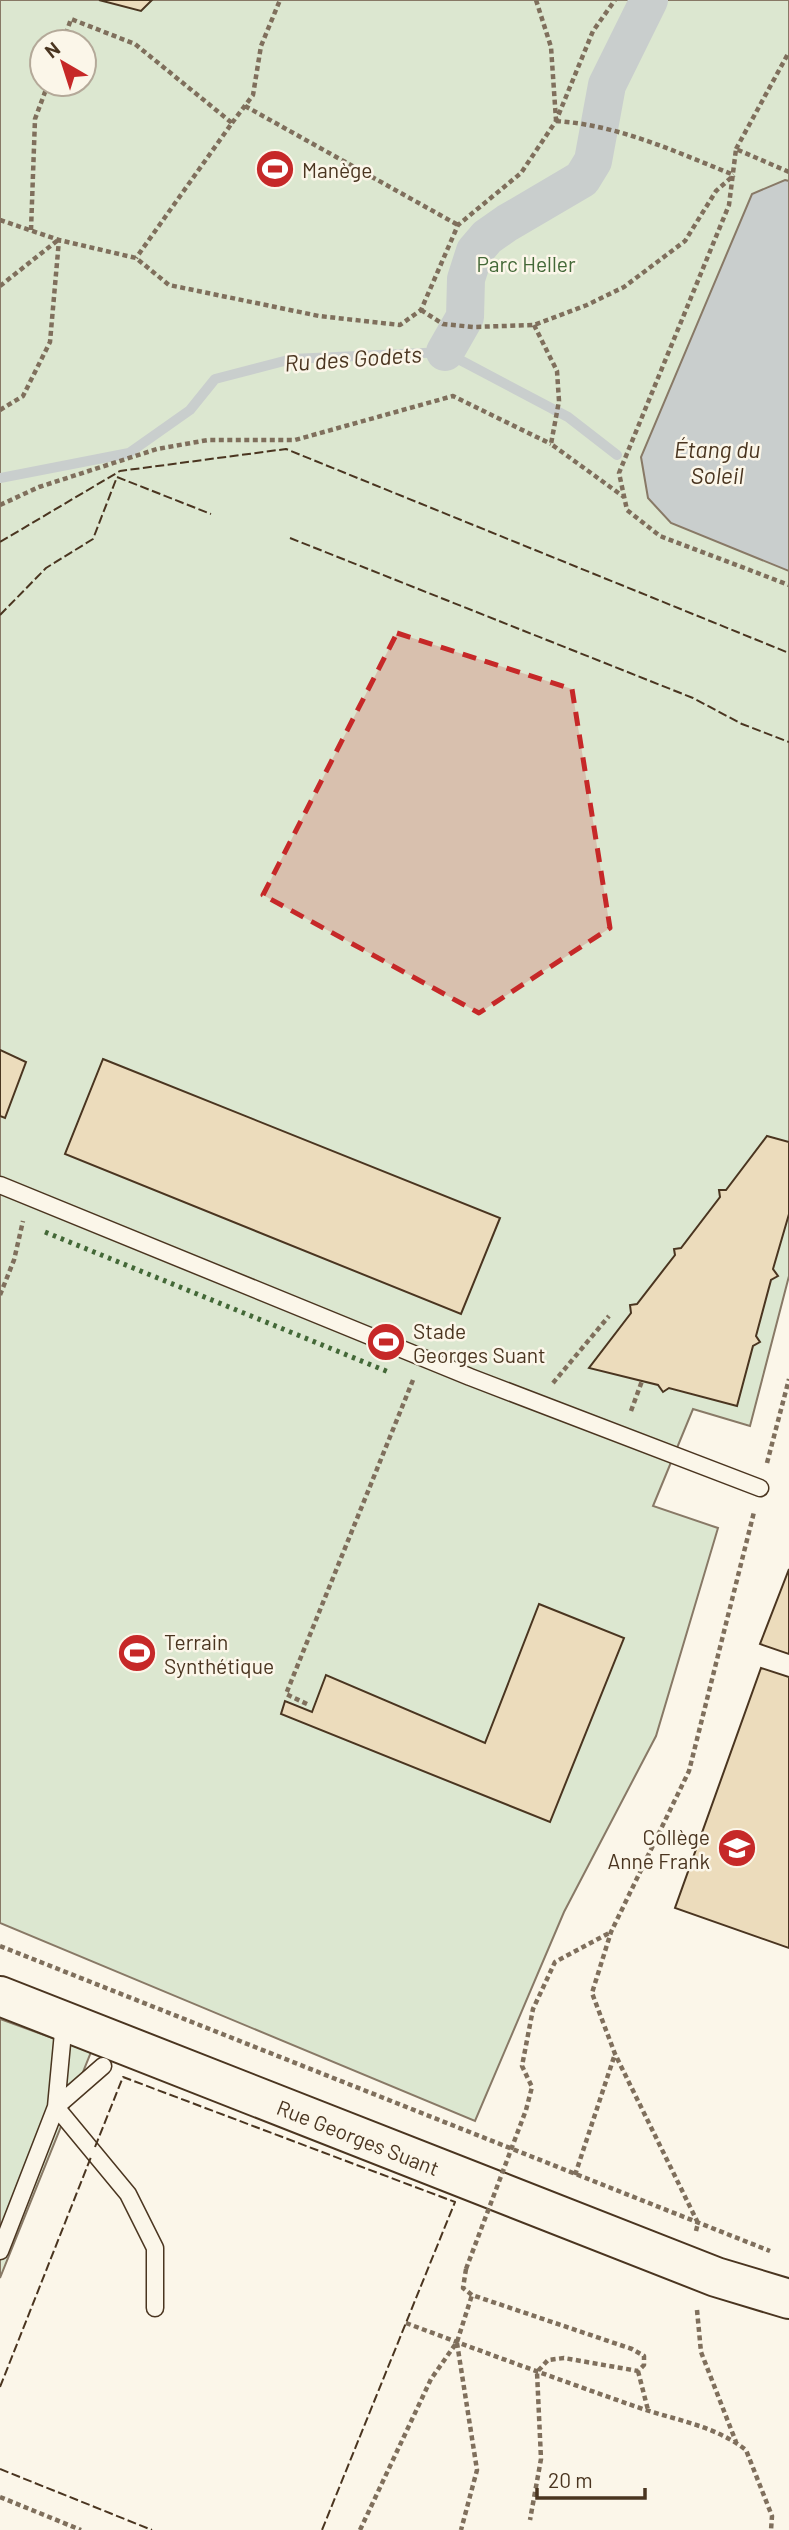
<svg xmlns="http://www.w3.org/2000/svg" width="789" height="2530" font-family="Barlow,sans-serif">
  <style>
    .green { fill: #dce7d0; stroke: #887966; stroke-width: 2; fill-rule: evenodd }
    .water { fill: #c9cecd; stroke: #887966; stroke-width: 2 }
    .lines { fill: none; stroke-linecap: round; stroke-linejoin: round }
    .stream { stroke: #c9cecd; stroke-width: 10 }
    .canal { stroke: #c9cecd; stroke-width: 38 }
    .building { fill: #ecdcbc; stroke: #4a3520; stroke-width: 2 }
    .service-casing { stroke: #4a3520; stroke-width: 19 }
    .secondary-casing { stroke: #4a3520; stroke-width: 42 }
    .path { stroke: #7f6f5c; stroke-width: 4.5; stroke-dasharray: 5 3.5; stroke-linecap: butt }
    .service { stroke: #fbf6e9; stroke-width: 16 }
    .secondary { stroke: #fbf6e9; stroke-width: 38 }
    .path-bridge { stroke: #7f6f5c; stroke-width: 4.5; stroke-dasharray: 5 3.5; stroke-linecap: butt }
    .hedge { stroke: #436837; stroke-width: 5; stroke-dasharray: 3.5 5; stroke-linecap: butt }
    .fence { stroke: #4a3520; stroke-width: 2; stroke-dasharray: 9 3.5; stroke-linecap: butt }
    .marked { fill: #c62828; fill-opacity: 0.2; stroke: #c62828; stroke-width: 5; stroke-dasharray: 14 9; stroke-linejoin: round }
    .labels { text-anchor: middle; dominant-baseline: central; stroke-width: 5; stroke-linejoin: round; paint-order: stroke }
    .poi-label { font-size: 21px; fill: #4a3520; stroke: #fbf6e9; text-anchor: start }
    .park-label { font-size: 21px; fill: #436837; stroke: #fbf6e9 }
    .street-label { font-size: 21px; fill: #4a3520; stroke: #fbf6e9 }
    .water-label { font-size: 23px; font-style: italic; fill: #4a3520; stroke: #fbf6e9 }
  </style>
  <rect width="100%" height="100%" fill="#fbf6e9"/>
  <path class="green" d="M0 0H789V1276L750 1426 693 1409 653 1506 718 1528 656 1736 564 1912 475 2121 0 1923ZM42 42H84V84H42Z
    M0 2019 91 2052 0 2278Z"/>
  <path class="water" d="M785 180 789 181V571L671 523 648 498 641 457 752 194Z"/>
  <g class="lines">
    <path class="stream" d="M0 478 129 453 190 410 215 379 292 359 445 352 568 417 617 455"/>
    <path class="canal" d="M445 352 465 317 466 279 475 251 487 237 507 223 582 179 593 161 607 85 649 0"/>
  </g>
  <path class="building" d="M99 0H152L141 11Z
    M0 1050 26 1062 5 1118 0 1116Z
    M103 1059 500 1218 461 1314 65 1154Z
    M767 1136 789 1142V1214L773 1269 778 1276 771 1280 756 1336 760 1342 753 1346 737 1406 669 1388 663 1392 658 1385 589 1368 631 1313 630 1305 637 1304 675 1255 674 1249 681 1248 720 1197 719 1190H726Z
    M789 1569V1654L760 1644Z
    M539 1604 624 1638 550 1822 281 1714 285 1701 312 1712 326 1675 485 1743Z
    M761 1668 789 1677V1948L675 1908Z"/>
  <g class="lines">
    <g class="service-casing">
      <path id="service" d="M0 1185 470 1377 760 1488
        M64 2022 56 2107 128 2194 155 2248V2308
        M0 2251 56 2107 103 2066"/>
    </g>
    <g class="secondary-casing">
      <g id="secondary">
        <path id="s1" d="M0 1996 716 2277 789 2299"/>
      </g>
    </g>
    <path class="path" d="M536 0 551 47 556 120
      M63 42 71 19 135 44 232 123 136 258
      M245 106 458 225
      M556 121C619 125 676 152 734 175
      M232 123 253 95 261 46 280 0
      M736 149 789 52
      M789 172 736 149 729 205 619 473 627 510 660 536 789 585
      M0 220 59 240 136 258 169 285 319 316 400 325 421 310 458 225 521 173 556 121 593 31 615 0
      M31 230 35 119 48 84
      M0 286 58 240
      M421 310 443 324 473 327 534 325 587 305 624 287 685 241 716 191 734 175
      M534 325 557 371 559 401 551 444 624 497
      M0 410 23 396 50 342 59 240
      M0 505 39 487 157 449 208 440H295L453 396 551 444
      M0 1295 14 1260 23 1221
      M553 1383 609 1316
      M631 1411 642 1381
      M767 1463 789 1379
      M307 1704 286 1694 413 1380
      M0 1946 770 2251
      M526 2110 532 2087 522 2066 533 2009 555 1962 611 1932
      M575 2175 615 2054
      M696 2231 698 2223 615 2054 592 1993 611 1932 689 1771 754 1512
      M466 2269 463 2288 472 2295 632 2349 644 2356V2365L638 2371 564 2358 548 2360 537 2372 541 2459 530 2520
      M697 2310 701 2352 736 2442
      M406 2323C483 2352 560 2380 637 2407 674 2420 714 2425 746 2450L772 2516 771 2530
      M457 2343 477 2470 461 2530
      M638 2371 648 2410
      M0 2497 81 2530
      M360 2530 431 2379 457 2342 472 2295"/>
    <use href="#service" class="service"/>
    <use href="#secondary" class="secondary"/>
    <path class="path-bridge" d="M466 2269 526 2110"/>
    <path class="hedge" d="M45 1232 391 1373"/>
    <path class="fence" d="M290 538 693 698 742 724 789 742
      M0 542 120 471 286 449 789 653
      M0 615 46 568 93 539 117 477 211 514
      M95 2147 123 2077 455 2202 322 2530
      M0 2387 91 2157
      M0 2469 152 2530"/>
  </g>
  <path class="marked" d="M397 633 572 689 610 928 479 1013 263 895Z"/>
  <defs>
    <g id="stadium-disc" transform="scale(2.0125)"><circle r="9.5" fill="#c62828" stroke="#fbf6e9"/><path d="M0-5a6.5 5 0 1 0 0 10a6.5 5 0 1 0 0-10ZM-3.5-1.8h7v3.6h-7Z" fill="#fff"/></g>
    <g id="school-disc" transform="scale(2.0125)"><circle r="9.5" fill="#c62828" stroke="#fbf6e9"/><path d="M0-5L7-2L0 1L-7-2ZM-4 1L0 2.5L4 1V4Q0 6-4 4Z" fill="#fff"/></g>
  </defs>
  <g fill-rule="evenodd">
    <use href="#stadium-disc" x="275" y="169"/>
    <use href="#stadium-disc" x="386" y="1342"/>
    <use href="#stadium-disc" x="137" y="1653"/>
    <use href="#school-disc" x="737" y="1848"/>
  </g>
  <g class="labels">
    <g class="poi-label">
      <text x="302" y="169">Manège</text>
      <text x="413" y="1330">Stade<tspan x="413" dy="24">Georges Suant</tspan></text>
      <text x="164" y="1641">Terrain<tspan x="164" dy="24">Synthétique</tspan></text>
      <text x="710" y="1836" text-anchor="end">Collège<tspan x="710" dy="24">Anne Frank</tspan></text>
    </g>
    <g class="park-label">
      <text x="526" y="263">Parc Heller</text>
    </g>
    <g class="street-label">
      <text stroke="none"><textPath href="#s1" startOffset="385">Rue Georges Suant</textPath></text>
    </g>
    <g class="water-label">
      <text transform="translate(353 358) rotate(-4)">Ru des Godets</text>
      <text x="717" y="449">Étang du<tspan x="717" dy="26">Soleil</tspan></text>
    </g>
  </g>
  <g transform="translate(63 63) rotate(321)"><circle r="33" fill="#fbf6e9" stroke="#b4a999" stroke-width="2"/>
  <path d="M0-5L12 26L0 18L-12 26Z" fill="#c62828"/>
  <text y="-10" font-size="19" font-weight="bold" text-anchor="middle" fill="#4a3520">N</text>
  </g>
  <path d="M537 2488v10h108v-10" fill="none" stroke="#4a3520" stroke-width="3.5"/>
  <text x="548" y="2488" font-size="21" fill="#4a3520" stroke="#fbf6e9" stroke-width="5" paint-order="stroke">20 m</text>
</svg>
